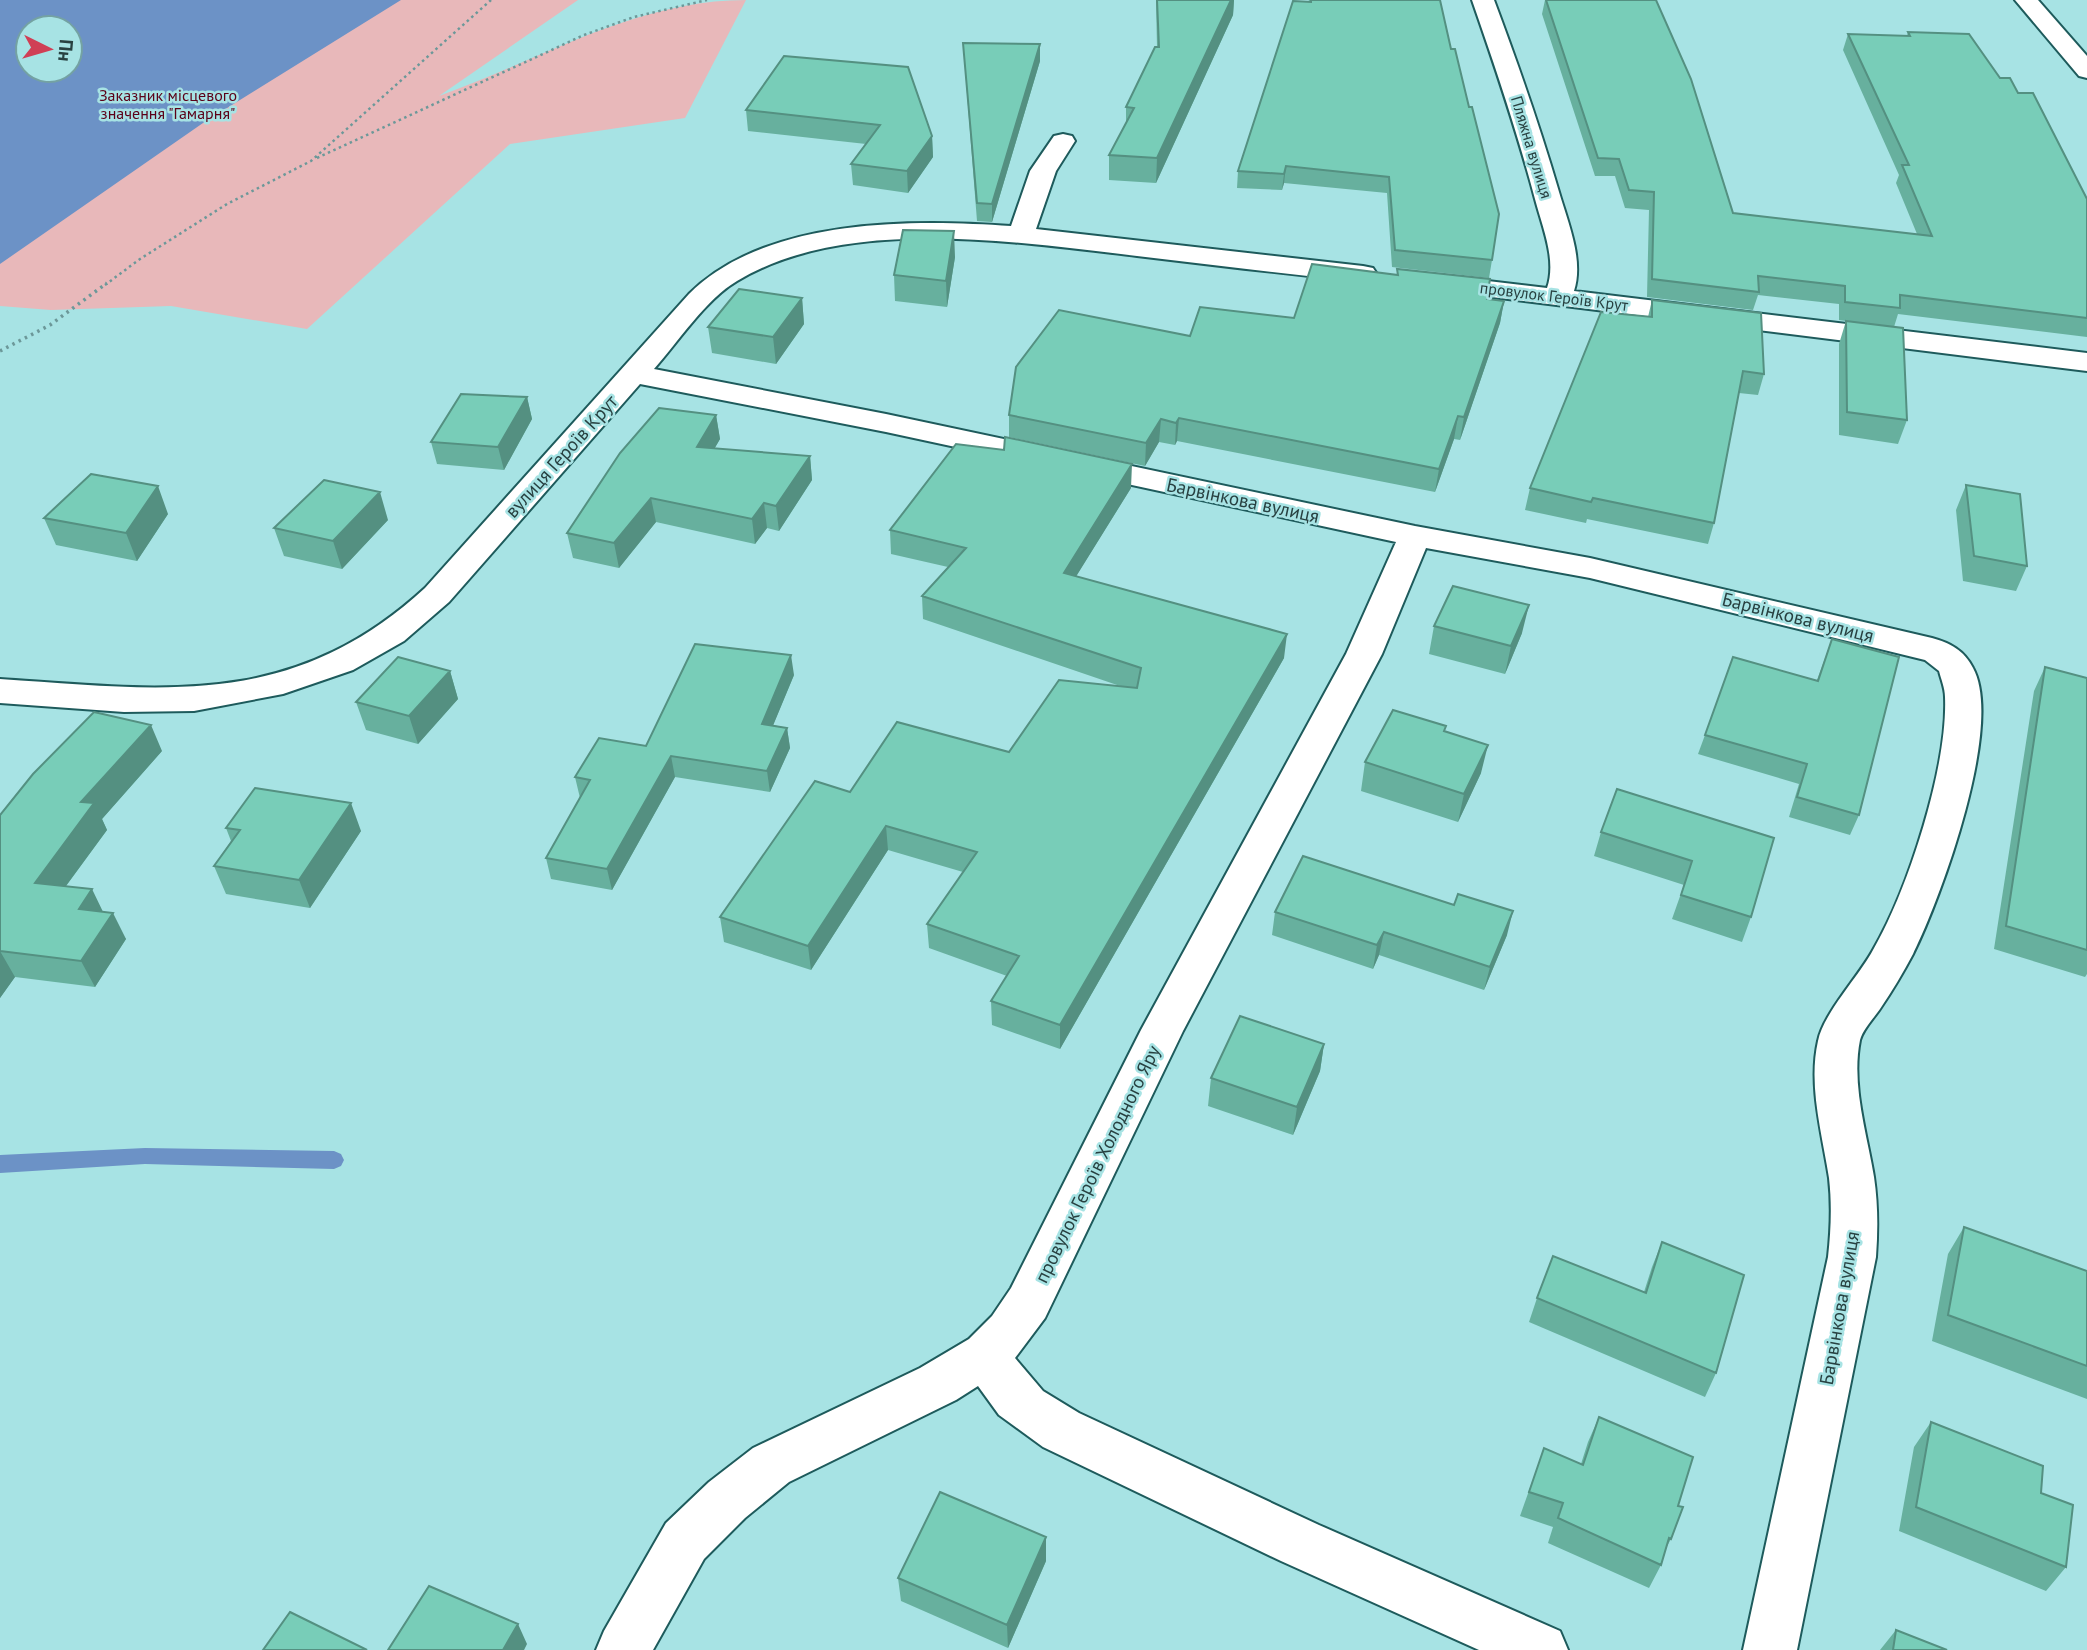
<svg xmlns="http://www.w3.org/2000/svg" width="2087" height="1650" font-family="'PT Sans',sans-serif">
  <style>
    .green { fill: #e8b8ba; fill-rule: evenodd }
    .water { fill: #6c92c6; fill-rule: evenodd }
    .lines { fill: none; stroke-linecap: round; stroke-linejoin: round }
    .stream { fill: #6c92c6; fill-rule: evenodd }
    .minor-casing { stroke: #1e5b5c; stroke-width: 4 }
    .path-far1 { stroke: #6c9899; stroke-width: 2.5; stroke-dasharray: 2.5 3.5; stroke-linecap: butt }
    .path { stroke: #6c9899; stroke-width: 3.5; stroke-dasharray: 2.5 4.5; stroke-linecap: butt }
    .minor { fill: #fff; fill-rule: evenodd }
    .wall { fill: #67b09e }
    .shaded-wall { fill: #549081 }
    .building { fill: #78cdb8; stroke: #549081; stroke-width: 2 }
    .labels { text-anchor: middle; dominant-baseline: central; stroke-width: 5; stroke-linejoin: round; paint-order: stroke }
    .far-park-label { font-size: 16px; fill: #5b0118; stroke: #a7e3e4 }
    .far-street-label { font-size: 16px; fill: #284141; stroke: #a7e3e4 }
    .street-label { font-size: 19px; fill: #284141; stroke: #a7e3e4 }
  </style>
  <rect width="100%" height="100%" fill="#a7e3e4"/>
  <path class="green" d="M0 0H578L439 96C540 60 636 0 746 0L685 118 510 144 307 329 171 306 51 310 0 306ZM28 28H70V70H28Z"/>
  <path class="water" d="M0 0H401L203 123 0 264ZM28 28H70V70H28Z"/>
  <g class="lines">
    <path class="stream" d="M145 1148 334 1151 341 1154 344 1160 341 1166 334 1169 145 1164 0 1173V1155Z"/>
    <g class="minor-casing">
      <path id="minor" d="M1472 0H1494C1518 64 1540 127 1559 192 1568 223 1584 260 1574 291L2087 353V371L1427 289 1423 283 1427 277 1437 275 1547 288C1557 260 1542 226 1535 199 1517 131 1495 66 1472 0Z
        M2015 0H2038L2087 56V78L2079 76Z
        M1063 134 1072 136 1075 141 1056 171 1036 229 1363 266 1373 268 1377 274 1373 280 1363 282C1288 274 1212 265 1137 256 1016 242 846 215 737 281 706 299 678 342 654 369L886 414 1415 526 1590 558 1932 638C1950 643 1964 650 1973 668 2004 725 1941 898 1913 954 1903 973 1892 991 1880 1009 1874 1018 1863 1029 1860 1040 1851 1085 1867 1134 1874 1177 1878 1204 1878 1230 1876 1257L1797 1650H1743L1828 1257C1831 1230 1832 1204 1829 1178 1822 1133 1808 1085 1818 1041 1823 1014 1859 976 1873 950 1908 890 1948 766 1945 697 1945 688 1941 679 1939 671L1925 660 1590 578 1426 548 1382 654 1183 1031 1045 1318 1015 1358 1043 1391 1079 1413 1319 1525 1560 1631 1568 1650H1479L1281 1561 1043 1447 999 1415 978 1386 956 1400 789 1482 745 1518 704 1559 653 1650H596L604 1631 666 1523 709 1482 753 1448 920 1368 969 1339 992 1316 1011 1288 1141 1030 1346 654 1396 542 886 432 640 384 449 602 404 641 353 670 283 694 194 711 124 712 0 703V679C165 690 292 710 425 588L689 294C765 218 910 219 1011 226L1030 171 1054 136Z"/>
    </g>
    <path class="path-far1" d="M317 158 584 35 634 17 707 0
      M105 285 140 259 227 204 311 161 491 0"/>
    <path class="path" d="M0 351 50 325 107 283"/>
    <use href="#minor" class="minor"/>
  </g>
  <path class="wall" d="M1156 0H1234L1233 15 1156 183 1109 180V155L1126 124V107L1157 47Z
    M1309 0H1440L1492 260 1489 278 1392 267 1387 193 1284 183 1282 190 1237 188 1238 171Z
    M1545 0H1656L1733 213 1917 234 1896 183 1899 175 1843 50 1848 34 1907 36 1908 32 2000 78 2018 93 2087 199V337L1898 314 1894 327 1907 420 1898 444 1839 435V344L1846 321 1839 320V304L1758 295 1753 310 1647 297 1649 210 1625 208 1615 176H1595L1542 14Z
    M963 43 1040 61 992 222 977 221Z
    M908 67 932 136 933 157 908 193 853 185 851 164 866 144 748 131 746 110Z
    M955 257 947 307 895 301 894 275Z
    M1397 269 1487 299 1504 301 1500 323 1460 440 1454 439 1435 492 1177 441 1175 445 1159 442 1145 466 1009 437V415L1190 336 1294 318 1397 275Z
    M802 298 804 324 776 364 712 353 708 327Z
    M1652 300 1764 374 1758 395 1739 393 1714 523 1708 544 1587 519 1586 523 1525 510 1530 488 1648 317Z
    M527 397 532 419 504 470 437 464 431 442Z
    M716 415 720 439 714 449 810 456 812 480 779 531 767 528 755 544 656 522 619 568 573 558 567 533Z
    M1966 485 2027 566 2016 591 1963 581 1956 510Z
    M1131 488 1076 576 1284 658 1060 1049 992 1025 991 1001 1007 976 929 948 927 924 963 872 888 850 811 970 724 942 720 917 850 792 1009 752 1123 687 923 619 922 596 948 567 891 554 890 530Z
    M168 514 137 561 56 545 44 518Z
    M388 520 342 569 284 556 274 528Z
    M1434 626 1522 633 1505 674 1429 654Z
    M1832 639 1859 815 1850 835 1789 817 1799 784 1698 754 1705 735 1817 680Z
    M2045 667 2087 678V974L2085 977 1994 949 2034 691Z
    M450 671 458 699 418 744 366 730 356 702Z
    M794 675 773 725 787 728 790 748 770 792 675 777 612 890 551 879 546 858 580 798 575 777 646 746Z
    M162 751 102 819 107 830 66 886 103 912 126 939 95 987 15 977 0 998V815Z
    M1365 762 1481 773 1458 822 1361 791Z
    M1617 789 1751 917 1742 942 1672 919 1684 885 1594 856 1601 832Z
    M226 828 361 831 310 908 226 894 214 866 231 841Z
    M1275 912 1507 935 1484 990 1379 955 1373 969 1272 935Z
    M1324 1044 1320 1071 1293 1135 1208 1106 1211 1078Z
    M1964 1227 2087 1271V1399L1932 1341 1948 1254Z
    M1662 1242 1716 1373 1705 1397 1529 1322 1537 1298 1644 1292 1652 1267Z
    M1599 1417 1678 1506 1671 1539 1665 1550 1661 1565 1649 1588 1548 1543 1553 1527 1520 1516 1544 1448 1581 1464 1588 1442Z
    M1931 1422 2041 1493 2066 1567 2046 1591 1899 1531 1914 1447Z
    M1046 1561 1008 1648 901 1601 898 1578Z
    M1896 1630 1947 1650H1880Z"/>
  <path class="shaded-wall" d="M1231 0H1234L1233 15 1156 183 1157 158Z
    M1040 44V61L992 222V204Z
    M932 136 933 157 908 193 907 171Z
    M1286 166 1284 183 1282 190 1284 174Z
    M954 231 955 257 947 307 946 281Z
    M802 298 804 324 776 364 773 337Z
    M1504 301 1500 323 1460 440 1464 417Z
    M527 397 532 419 504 470 498 447Z
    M716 415 720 439 701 472 697 447Z
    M1458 416 1454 439 1435 492 1439 469Z
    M1179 418 1177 441 1175 445 1176 423Z
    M1161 419 1159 442 1145 466 1146 443Z
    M810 456 812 480 779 531 776 506Z
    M1132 464 1131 488 1064 596V573Z
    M158 486 168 514 137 561 126 533Z
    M380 492 388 520 342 569 333 541Z
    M651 498 656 522 619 568 614 543Z
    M764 503 767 528 755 544 752 519Z
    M1529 605 1522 633 1505 674 1511 646Z
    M1287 634 1284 658 1060 1049V1025Z
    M791 655 794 675 765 745 762 724Z
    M450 671 458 699 418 744 409 716Z
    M151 725 162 751 102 819 107 830 49 909 35 883 81 802Z
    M787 728 790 748 770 792 767 771Z
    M1488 745 1481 773 1458 822 1464 794Z
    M671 756 675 777 612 890 607 869Z
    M351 803 361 831 310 908 299 880Z
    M886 826 888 850 811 970 808 946Z
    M92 889 105 916 79 909Z
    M1513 911 1507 935 1484 990 1490 967Z
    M113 913 126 939 95 987 81 961Z
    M1384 932 1379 955 1373 969 1377 945Z
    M0 951 15 977 0 998Z
    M1324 1044 1320 1071 1293 1135 1297 1107Z
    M1046 1537V1561L1008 1648 1007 1625Z
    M518 1624 527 1644 524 1650H503Z"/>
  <path class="building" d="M1157 0H1231L1157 158 1109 155 1134 108 1126 107 1155 47H1159Z
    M1311 0H1440L1451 49H1455L1469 107H1472L1499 214 1492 260 1395 250 1389 177 1286 166 1284 174 1238 171 1293 1 1311 2Z
    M1546 0H1656L1691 79 1733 213 1932 236 1902 165H1909L1848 34 1910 36 1908 32 1969 34 2000 78H2010L2018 93H2033L2087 199V318L1900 295V308L1845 302V286L1758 276 1759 292 1652 279 1654 192 1629 190 1619 159 1598 158Z
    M963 43 1040 44 992 204 977 203Z
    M784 56 908 67 932 136 907 171 851 164 880 125 746 110Z
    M903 230 954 231 946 281 894 275Z
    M1312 264 1398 275 1397 269 1490 279 1487 299 1504 301 1464 417 1458 416 1439 469 1179 418 1176 423 1161 419 1146 443 1009 415 1016 367 1059 310 1190 336 1200 307 1294 318Z
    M739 289 802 298 773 337 708 327Z
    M1652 300 1761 313 1764 374 1743 371 1714 523 1593 498 1591 502 1530 488 1601 312 1652 317Z
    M1846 321 1903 328 1907 420 1847 412Z
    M461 394 527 397 498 447 431 442Z
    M659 408 716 415 697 447 810 456 776 506 764 503 752 519 651 498 614 543 567 533 620 453Z
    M1005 437 1132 464 1064 573 1287 634 1060 1025 991 1001 1019 956 927 924 977 852 886 826 808 946 720 917 815 781 850 792 897 722 1009 752 1059 680 1137 688 1141 668 922 596 966 548 890 530 956 444 1004 450Z
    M91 474 158 486 126 533 44 518Z
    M324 480 380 492 333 541 274 528Z
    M1966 485 2020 494 2027 566 1974 556Z
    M1453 586 1529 605 1511 646 1434 626Z
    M1832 639 1899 657 1859 815 1797 797 1807 764 1705 735 1733 657 1818 681Z
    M695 644 791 655 762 724 787 728 767 771 671 756 607 869 546 858 590 780 575 777 599 738 646 746Z
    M398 657 450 671 409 716 356 702Z
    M2045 667 2087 678V950L2006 926Z
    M1393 710 1446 726 1444 731 1488 745 1464 794 1365 762Z
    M94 712 151 725 81 802 94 803 35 883 92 889 79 909 113 913 81 961 0 951V815L33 774Z
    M255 788 351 803 299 880 214 866 240 830 226 828Z
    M1617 789 1774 838 1751 917 1681 895 1692 861 1601 832Z
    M1303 856 1454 905 1458 894 1513 911 1490 967 1384 932 1377 945 1275 912Z
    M1240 1016 1324 1044 1297 1107 1211 1078Z
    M1964 1227 2087 1271V1366L1948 1315Z
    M1662 1242 1744 1275 1716 1373 1537 1298 1553 1256 1646 1293Z
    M1599 1417 1693 1457 1678 1506 1683 1507 1671 1539 1669 1538 1661 1565 1558 1518 1563 1503 1529 1492 1544 1448 1583 1465Z
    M1931 1422 2043 1466 2041 1493 2073 1505 2066 1567 1916 1507Z
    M940 1492 1046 1537 1007 1625 898 1578Z
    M429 1586 518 1624 503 1650H388Z
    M290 1612 367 1650H263Z
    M1896 1630 1947 1650H1893Z"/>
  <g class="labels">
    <g class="far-park-label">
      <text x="168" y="95">Заказник місцевого<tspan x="168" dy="18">значення "Гамарня"</tspan></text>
    </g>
    <g class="far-street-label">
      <text transform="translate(1532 147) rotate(73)">Пляжна вулиця</text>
      <text transform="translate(1554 296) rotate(7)">провулок Героїв Крут</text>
    </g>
    <g class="street-label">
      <text transform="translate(561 456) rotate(-48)">вулиця Героїв Крут</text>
      <text transform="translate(1243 500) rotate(12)">Барвінкова вулиця</text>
      <text transform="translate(1798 617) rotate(14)">Барвінкова вулиця</text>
      <text transform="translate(1097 1164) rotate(-64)">провулок Героїв Холодного Яру</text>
      <text transform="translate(1839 1308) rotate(-80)">Барвінкова вулиця</text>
    </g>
  </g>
  <g transform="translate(49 49) rotate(95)"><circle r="33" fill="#a7e3e4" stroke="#74a2a3" stroke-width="2"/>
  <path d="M0-5L12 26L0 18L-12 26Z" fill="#d03f55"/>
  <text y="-10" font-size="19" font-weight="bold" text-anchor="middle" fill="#284141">Пн</text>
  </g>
</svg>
